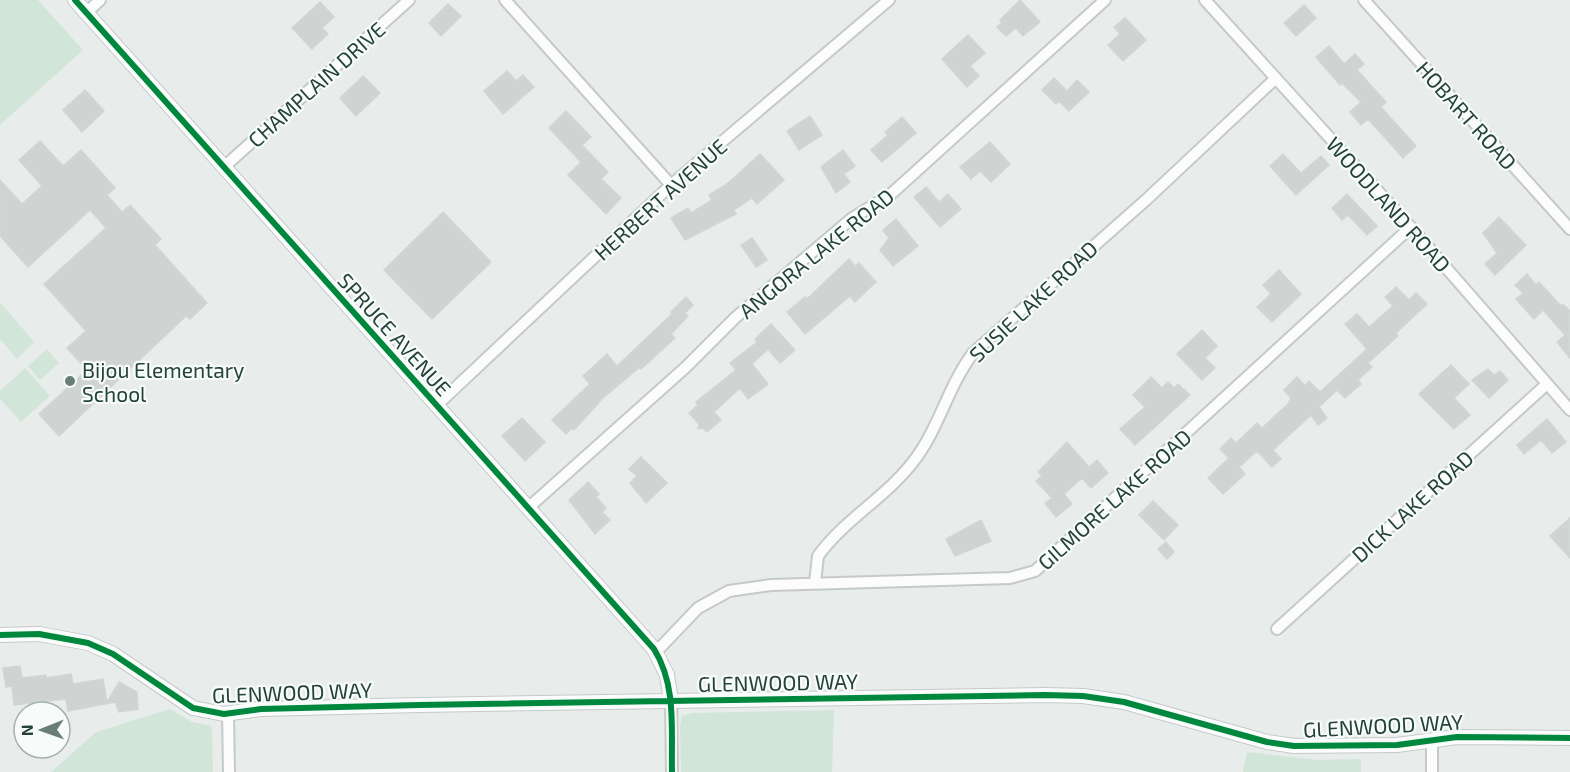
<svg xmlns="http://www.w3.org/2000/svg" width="1570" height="772" font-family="'Exo 2',sans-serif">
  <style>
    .green { fill: #d1e6d8 }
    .building { fill: #cfd4d2; stroke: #d1d6d4; stroke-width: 1.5 }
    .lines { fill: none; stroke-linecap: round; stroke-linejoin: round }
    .minor-casing { stroke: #c5cac8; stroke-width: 14 }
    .tertiary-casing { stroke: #c5cac8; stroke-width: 16 }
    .minor { stroke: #fcfcfc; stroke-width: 10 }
    .tertiary { stroke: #fcfcfc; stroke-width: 14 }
    .cycleway-casing { stroke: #f7fbf9; stroke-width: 10 }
    .cycleway { stroke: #00873e; stroke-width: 6 }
    .poi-dot { fill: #697e78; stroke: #f7fbf9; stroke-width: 2 }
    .labels { text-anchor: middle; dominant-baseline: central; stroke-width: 4.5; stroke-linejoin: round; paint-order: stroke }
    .street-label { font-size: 21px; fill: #24423a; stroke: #f7fbf9 }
    .poi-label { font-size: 21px; fill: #24423a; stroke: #f7fbf9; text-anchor: start }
  </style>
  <rect width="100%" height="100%" fill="#e8edeb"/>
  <path class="green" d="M0 0H38L83 50 0 125Z
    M0 302 34 342 17 359 0 339Z
    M47 349 59 363 40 380 28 366Z
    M25 368 50 396 21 422 0 399V391Z
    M170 709 192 722 212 726 213 772H51L96 732Z
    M834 710 832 772H681L680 726 682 716 692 713Z
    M1247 752 1317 760 1361 759V772H1243Z"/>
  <path class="building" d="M1020 0 1040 22 1023 36 1016 28 1006 36 997 27 1002 23 1000 20Z
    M320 2 334 17 322 28 328 34 312 49 292 28Z
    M448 4 461 16 441 36 429 23Z
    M1304 5 1316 18 1296 36 1284 23Z
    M1125 18 1146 40 1123 61 1108 45 1120 34 1114 27Z
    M968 35 985 53 970 66 979 76 967 87 942 59Z
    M1329 46 1344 64 1355 54 1364 64 1357 70 1386 102 1381 107 1416 146 1403 158 1368 119 1361 125 1350 112 1361 102 1342 83 1340 85 1316 57Z
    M507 71 516 81 523 75 534 87 503 114 484 91Z
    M363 76 380 93 356 116 340 98Z
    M1054 78 1067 91 1077 80 1089 92 1069 111 1059 101 1056 104 1042 90Z
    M85 90 104 111 82 132 63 110Z
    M566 111 591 137 582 145 608 172 601 179 621 198 606 214 568 175 581 162 549 128Z
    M810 116 822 135 799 150 787 131Z
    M902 117 916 133 882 162 871 150 888 135 885 132Z
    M40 141 63 166 81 150 115 188 107 195 122 212 130 205 161 239 155 245 207 303 190 319 186 316 59 436 39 414 87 370 67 348 86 331 44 284 106 228 90 210 28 267 0 236V180L22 204 42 186 19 160Z
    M990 142 1010 164 991 182 980 171 971 179 960 167Z
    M843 150 855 166 844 174 850 182 836 193 821 167Z
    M760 154 784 180 757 204 752 198 734 210 736 214 685 240 671 218 688 208 691 213 712 200 709 195 727 184Z
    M1283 154 1301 173 1321 156 1329 165 1296 195 1270 166Z
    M926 187 939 202 948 194 961 209 940 227 914 197Z
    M1347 194 1377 226 1367 235 1348 215 1342 220 1332 208Z
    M443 212 491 262 432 319 384 270Z
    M1499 217 1526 245 1495 275 1485 264 1497 253 1483 233Z
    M896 219 918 246 893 266 880 250 889 238 883 230Z
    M752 238 767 260 756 267 741 245Z
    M849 259 855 266 859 263 876 282 855 302 850 296 805 334 787 312 805 297 807 299Z
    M1279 270 1301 294 1272 322 1257 307 1271 294 1263 285Z
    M1527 274 1536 285 1539 282 1561 306 1563 304 1570 311V358L1557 342 1565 335 1543 310 1534 319 1516 299 1523 293 1515 285Z
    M1396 287 1409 300 1416 293 1427 304 1396 333 1398 336 1368 363 1372 367 1358 380 1361 384 1345 398 1337 390 1319 407 1327 418 1318 425 1311 415 1273 450 1281 459 1272 467 1257 451 1239 467 1245 474 1223 494 1208 478 1229 458 1220 449 1231 438 1236 443 1257 423 1262 428 1288 404 1291 398 1284 390 1297 377 1305 386 1309 381 1320 392 1367 349 1345 324 1357 314 1369 327 1393 306 1385 297Z
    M686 297 693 305 685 313 688 316 671 334 675 338 641 369 640 367 603 398 574 430 572 428 566 434 552 420 590 384 583 376 607 354 617 366 673 313 671 312Z
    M771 324 795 350 780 363 768 349 752 364 768 384 748 399 740 388 714 412 721 420 707 432 703 428 698 429 699 424 689 413 698 405 696 402 736 370 730 363 757 342 755 339Z
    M1202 330 1217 346 1205 358 1215 368 1202 380 1177 354Z
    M1451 365 1469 384 1454 398 1470 415 1454 429 1419 394Z
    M1488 369 1494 375 1500 371 1508 380 1489 398 1472 380Z
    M1151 377 1162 388 1168 382 1174 388 1178 384 1190 395 1135 445 1120 429 1145 407 1133 395Z
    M522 418 545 442 525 461 502 436Z
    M1547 419 1566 442 1552 453 1541 440 1524 454 1517 445Z
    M1067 442 1089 467 1097 460 1108 473 1091 488 1082 478 1064 494 1072 504 1056 517 1045 503 1052 498 1036 481 1042 476 1038 472Z
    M641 457 667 483 646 503 630 483 637 476 629 469Z
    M588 482 599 494 596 497 606 508 602 512 610 520 595 534 569 500Z
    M1153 501 1178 525 1164 540 1139 515Z
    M1570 518V558L1550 536Z
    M981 520 991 541 955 556 946 539Z
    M1166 542 1174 552 1167 559 1158 549Z
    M20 666 22 678 46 675V678L71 674 73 684 103 679 107 702 119 682 137 692 138 709 119 712 115 702 68 711 66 699 14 705 12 686 6 687 3 668Z"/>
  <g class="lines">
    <g class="minor-casing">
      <path id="minor" d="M505 0 671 185
        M1205 0 1415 232 1570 410
        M1364 0 1570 229
        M86 13 100 0
        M224 167 409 0
        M437 405 671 185 889 0
        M528 508 686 367 736 317 851 219 890 195 1105 0
        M815 583 818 556C844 520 886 497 913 462 939 429 947 388 973 353L1147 199 1276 78
        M1277 629 1547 384
        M656 652 698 608 729 591 771 585 1010 578 1035 571 1411 227
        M671 701 672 772
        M228 713 229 772
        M1432 772V740"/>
    </g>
    <g class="tertiary-casing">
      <path id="tertiary" d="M75 0 654 649 667 675 671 701
        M0 635 39 634 88 643 113 654 193 708 224 714 261 709 419 705 1045 695 1083 696 1124 702 1267 742 1294 746 1397 745 1457 737 1570 738"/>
    </g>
    <use href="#minor" class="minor"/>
    <use href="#tertiary" class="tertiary"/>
    <g class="cycleway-casing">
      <path id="cycleway" d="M75 0 654 649C677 686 671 730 672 772
        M0 635 39 634 88 643 113 654 193 708 224 714 261 709 419 705 1045 695 1083 696 1124 702 1267 742 1294 746 1397 745 1457 737 1570 738"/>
    </g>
    <use href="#cycleway" class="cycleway"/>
  </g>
  <circle class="poi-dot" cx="70" cy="381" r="6"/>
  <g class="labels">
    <g class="street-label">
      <text transform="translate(316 84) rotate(-42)">CHAMPLAIN DRIVE</text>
      <text transform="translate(1467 115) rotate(48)">HOBART ROAD</text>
      <text transform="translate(660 199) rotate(-42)">HERBERT AVENUE</text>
      <text transform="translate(1389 204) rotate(48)">WOODLAND ROAD</text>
      <text transform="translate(816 253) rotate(-39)">ANGORA LAKE ROAD</text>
      <text transform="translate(1033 301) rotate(-43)">SUSIE LAKE ROAD</text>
      <text transform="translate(395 334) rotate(48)">SPRUCE AVENUE</text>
      <text transform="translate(1114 499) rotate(-42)">GILMORE LAKE ROAD</text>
      <text transform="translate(1412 506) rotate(-42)">DICK LAKE ROAD</text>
      <text transform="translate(778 682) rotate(-1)">GLENWOOD WAY</text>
      <text transform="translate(292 692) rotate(-2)">GLENWOOD WAY</text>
      <text transform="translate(1383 725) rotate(-3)">GLENWOOD WAY</text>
    </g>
    <g class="poi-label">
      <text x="82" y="369">Bijou Elementary<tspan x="82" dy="24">School</tspan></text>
    </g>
  </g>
  <g transform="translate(42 730) rotate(269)"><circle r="28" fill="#f7fbf9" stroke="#a3b1ad" stroke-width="1.5"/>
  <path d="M0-4.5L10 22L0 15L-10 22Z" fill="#697e78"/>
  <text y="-9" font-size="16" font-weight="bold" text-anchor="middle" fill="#24423a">N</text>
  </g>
</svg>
